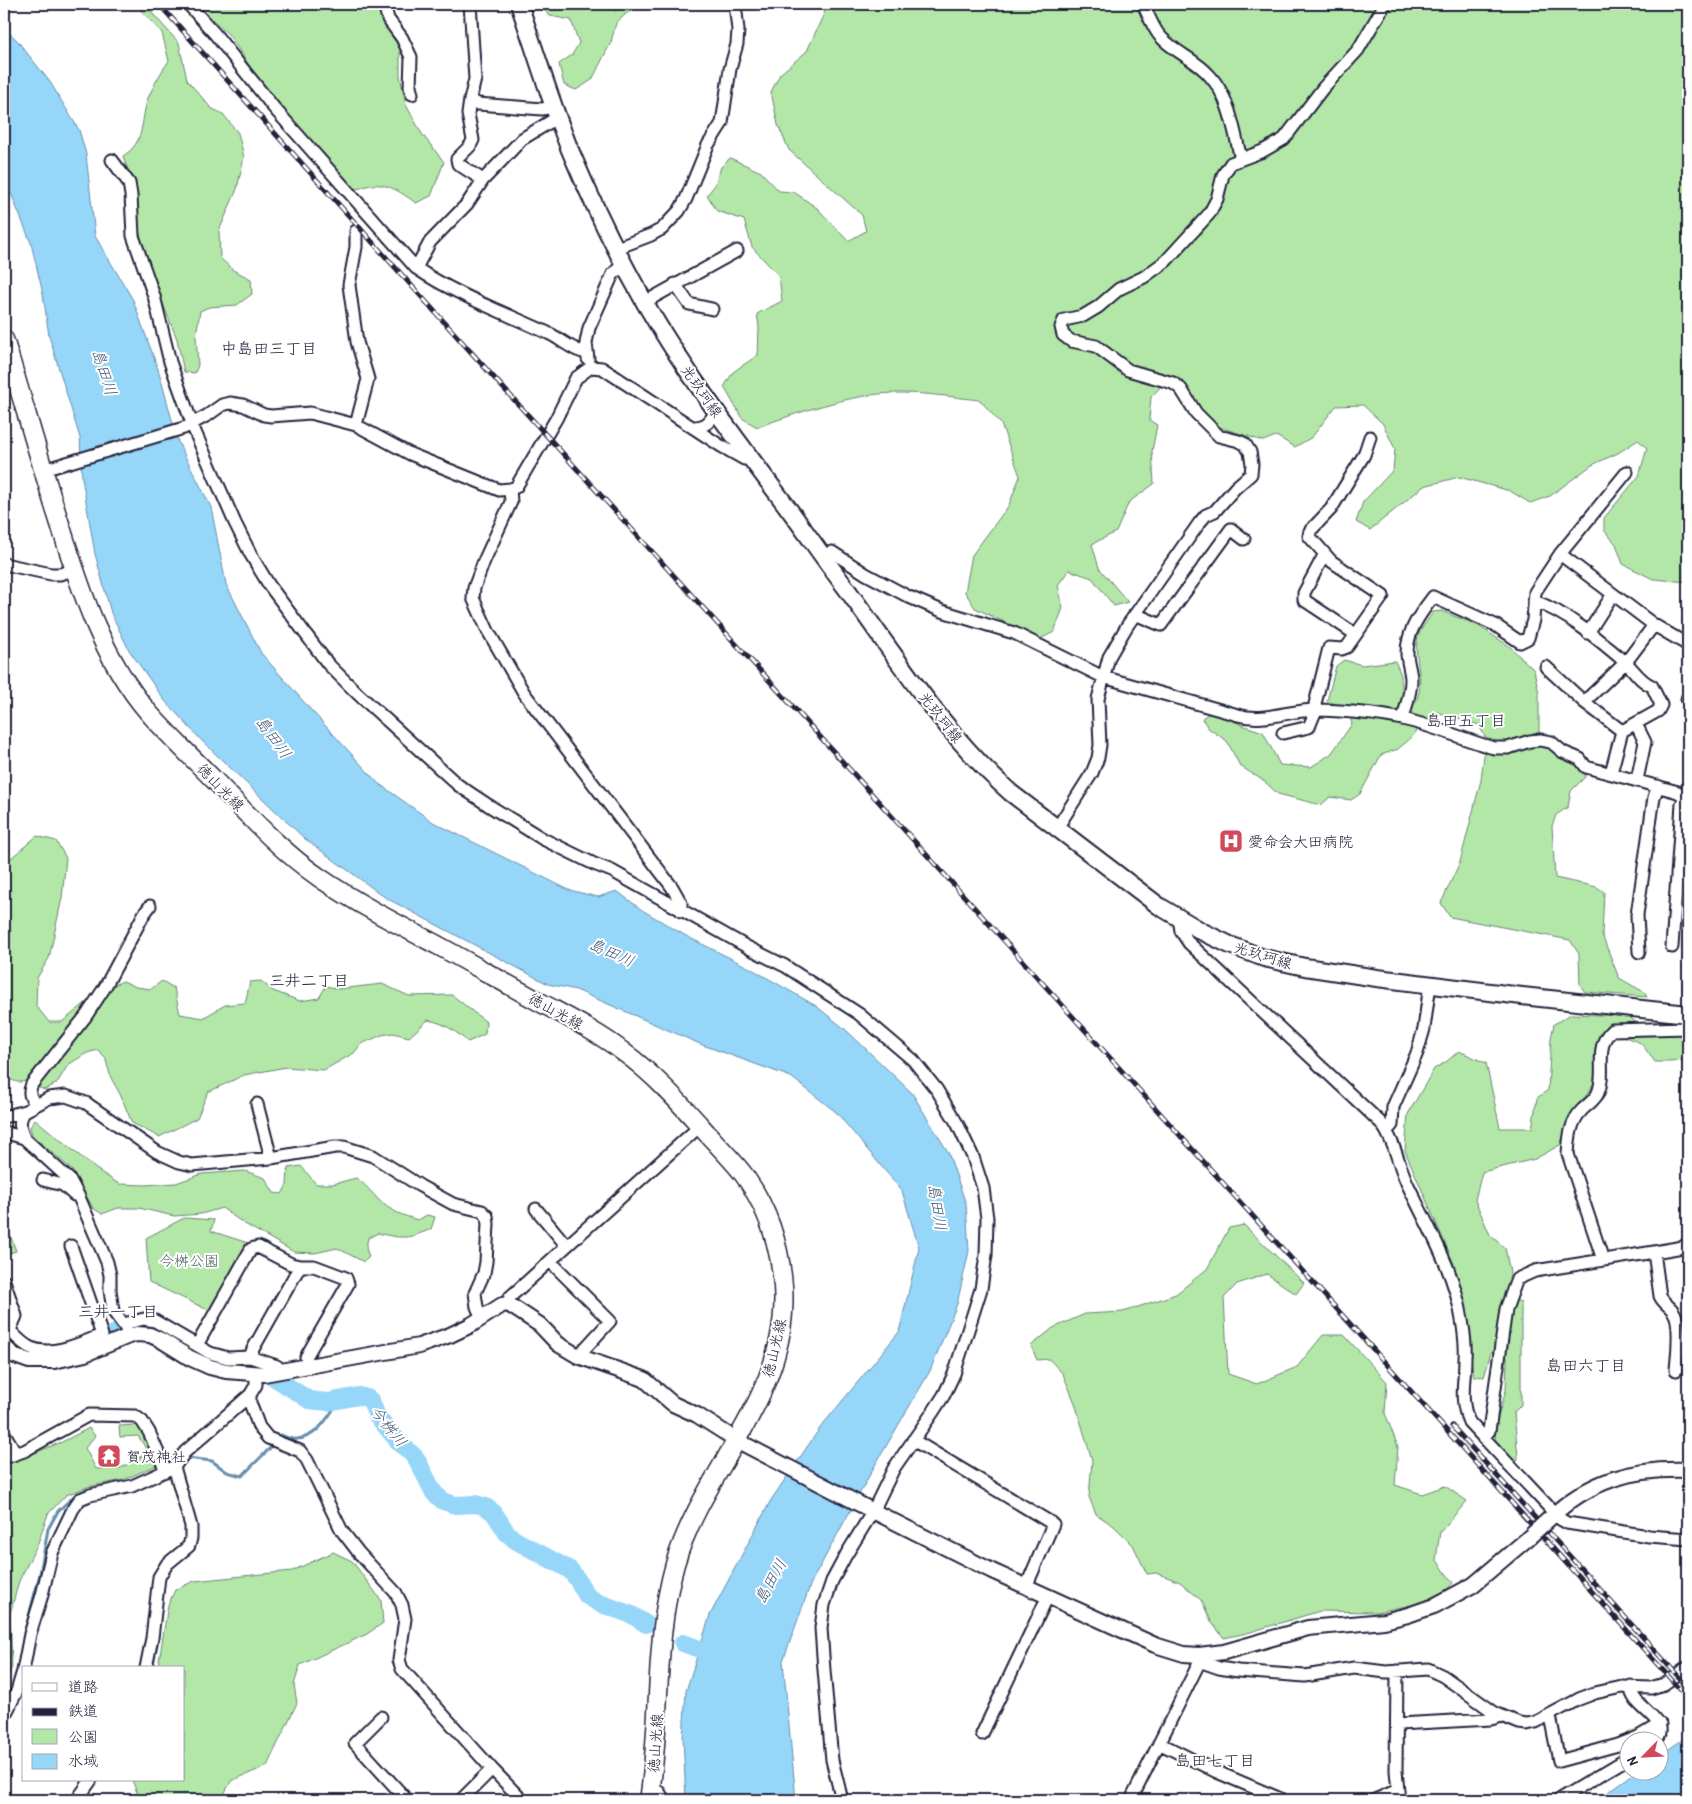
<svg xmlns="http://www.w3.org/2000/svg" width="1692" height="1804" font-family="'Patrick Hand','Klee One',sans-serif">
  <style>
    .green { fill: #b3e7a8; stroke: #6a8472 }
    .water { fill: #96d6f8; stroke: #688eac }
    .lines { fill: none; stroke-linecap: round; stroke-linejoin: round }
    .stream { stroke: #688eac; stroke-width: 3 }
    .river { stroke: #96d6f8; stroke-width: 18 }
    .minor-casing { stroke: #22223b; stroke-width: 15 }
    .tertiary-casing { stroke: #22223b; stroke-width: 18 }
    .secondary-casing { stroke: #22223b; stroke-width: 20 }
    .primary-casing { stroke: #22223b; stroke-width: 21 }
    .minor { stroke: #fff; stroke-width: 11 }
    .tertiary { stroke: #fff; stroke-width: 14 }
    .secondary { stroke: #fff; stroke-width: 16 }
    .primary { stroke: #fff; stroke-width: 18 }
    .rail-casing { stroke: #22223b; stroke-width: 5 }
    .rail { stroke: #fff; stroke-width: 3; stroke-dasharray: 9; stroke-linecap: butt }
    .tertiary-bridge-casing { stroke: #22223b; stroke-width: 18; stroke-linecap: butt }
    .tertiary-bridge { stroke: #fff; stroke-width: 14 }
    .labels { text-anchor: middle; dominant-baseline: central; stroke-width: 4; stroke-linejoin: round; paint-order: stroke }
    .street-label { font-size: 15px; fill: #22223b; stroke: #fff }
    .poi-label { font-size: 15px; fill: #22223b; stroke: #fff; text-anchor: start }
    .park-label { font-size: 15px; fill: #4e5d5c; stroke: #fff }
    .neighbourhood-label { font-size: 16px; fill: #22223b; stroke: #fff }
    .water-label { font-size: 16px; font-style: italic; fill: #455874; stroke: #fff }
  </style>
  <rect width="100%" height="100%" fill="#fff"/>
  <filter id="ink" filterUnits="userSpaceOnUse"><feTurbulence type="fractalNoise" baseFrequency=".02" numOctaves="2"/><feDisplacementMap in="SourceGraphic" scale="10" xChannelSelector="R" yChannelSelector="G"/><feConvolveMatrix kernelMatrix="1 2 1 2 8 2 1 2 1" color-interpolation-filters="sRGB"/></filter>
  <g filter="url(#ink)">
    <path class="green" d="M135 4H144L179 43 187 80 211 108 223 114 238 133 244 157 237 189 219 231 220 258 233 270 251 279 252 294 237 305 209 307 200 311 196 336 198 365 195 373 184 372 177 339 165 309 137 226 136 195 123 156C146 142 140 121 148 98 154 85 160 73 169 61L162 33Z
      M196 4H379L383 22 400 49V76L406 105 422 134 444 162 431 196 416 203C403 194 389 183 373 185 364 185 360 191 350 188L265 89 229 35Z
      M545 4H608L615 11 629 4H644L627 13 616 23 611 42 592 80 576 90 564 85 559 64 572 55 579 43 571 20 550 16 542 8Z
      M833 4H1688V582L1653 579 1623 564 1616 544 1604 530V518L1639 476 1647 448 1638 440 1618 453 1592 465 1550 496 1530 503 1510 491 1459 477 1424 486 1370 530 1356 522 1363 502 1393 470 1395 449 1383 424 1363 405 1336 406 1312 437 1295 447 1276 436 1263 441 1216 426 1193 403 1185 385 1177 381H1166L1151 397 1149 420 1157 425 1152 451 1154 484 1129 502 1116 532 1092 544 1099 568 1128 602 1114 606 1092 578 1069 570 1058 585 1063 608 1054 632 1040 639 975 608 965 592 972 555 1009 505 1020 476 1001 424 980 400C942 396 903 389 865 396 828 402 792 415 757 427L742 418 724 387 733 372 758 355 759 327 757 314 782 301 779 276 752 247 744 220 717 211 707 195 715 185 721 167 730 158 761 172 779 191 794 192 817 208 848 241 866 231 862 215 789 150 778 125 771 92 780 74 807 51 827 7Z
      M1441 611 1477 625 1509 646 1534 670 1539 694V732L1548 747 1585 772V777L1571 791 1568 807 1556 815 1552 826 1555 878 1597 887 1604 892 1602 935 1619 978 1644 992 1647 997 1585 992 1580 985 1579 954 1570 940 1450 917 1441 903 1460 862 1481 780 1486 739 1479 725 1437 712 1430 715 1411 738 1398 749 1381 755 1360 794 1351 800 1330 797 1321 805 1278 794 1264 781 1240 766 1227 741 1208 728 1202 718 1211 712 1245 726 1263 732 1280 765 1311 767 1331 754 1352 724 1348 708 1327 701 1336 666 1344 660 1362 665 1395 661 1401 675 1403 697 1415 703C1427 683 1412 658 1418 636 1421 628 1429 619 1433 612Z
      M37 836 56 841 66 858 62 898 49 958 37 978 36 1006 49 1022H62L88 1001 102 1004 114 985 123 981 136 987 151 989 162 981 174 988 180 1014 203 1018 225 1005 245 1003 250 982 261 981 273 991 300 1001 319 998 326 986 339 989 382 984 409 996 452 995 486 1022 485 1034 468 1042C455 1031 445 1023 428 1020L409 1037 393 1033 382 1035 361 1044 354 1053 324 1070 286 1067 244 1075 208 1092 197 1118 159 1137 132 1123 120 1094 111 1078 105 1057 98 1050 87 1053 68 1065 57 1083 45 1090 37 1087 32 1077C21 1085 16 1082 4 1077V864Z
      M1571 1014 1629 1016 1647 1033 1688 1034V1059L1671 1062H1655L1641 1043 1617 1034H1602L1597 1048 1595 1080 1589 1092 1574 1109 1560 1145 1535 1159 1482 1172 1475 1200 1490 1235 1505 1248 1510 1273 1506 1293 1521 1303V1405L1514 1412 1518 1458 1515 1466 1495 1442 1496 1424 1506 1390 1507 1357 1491 1352 1484 1377 1474 1376 1471 1361 1468 1315 1454 1264 1405 1151 1408 1114 1434 1069 1446 1062 1459 1051 1486 1063 1500 1128H1532L1537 1098 1548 1090 1551 1038 1554 1024Z
      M35 1119 96 1169 119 1184 145 1185 176 1183 202 1174 245 1171 265 1178 274 1193 282 1194 287 1185 288 1168 301 1166 316 1184H333L356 1178C366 1185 371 1192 379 1200 390 1211 404 1216 418 1220L427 1215 435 1217 431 1229C408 1239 402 1239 378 1233L368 1238 366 1248 369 1257 364 1262 337 1248 315 1253 294 1252 243 1223 222 1208 201 1214 174 1216 139 1208H118L102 1214 93 1208 72 1170 32 1135 30 1127Z
      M4 1213 8 1229 16 1251 4 1255Z
      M184 1218 214 1220 211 1231 248 1243 210 1311 149 1282 146 1238Z
      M1244 1225 1304 1283 1296 1294 1267 1274 1237 1284 1224 1298 1228 1374 1257 1384 1297 1367 1323 1335H1344L1387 1382 1385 1413 1398 1447 1395 1485 1422 1494 1445 1486 1467 1501 1440 1532 1436 1559 1453 1583 1445 1591 1417 1604 1376 1612 1320 1611 1247 1633 1224 1638 1212 1623 1201 1600 1180 1582 1156 1573 1147 1574 1133 1545 1114 1526 1096 1514 1089 1497 1092 1460 1075 1403 1063 1374 1049 1359 1037 1360 1031 1346 1053 1328 1085 1314 1123 1312 1176 1294 1207 1269 1229 1228Z
      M138 1425 150 1440 161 1442 165 1454 157 1465 123 1480 87 1487 66 1495 48 1514 38 1543 19 1581 10 1614 12 1667 4 1683V1465L62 1442 89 1428 95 1436 85 1448 96 1469 121 1468 145 1454V1447L138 1436 120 1437 119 1426Z
      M333 1552 352 1561 381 1600 383 1623 367 1634 300 1665 294 1685 297 1703 267 1766 231 1781 221 1800H140L132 1780H184V1668H158L168 1605 175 1590 194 1581 292 1571Z"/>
    <path class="water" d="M4 28 16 39 50 82 79 130 86 154 95 236 133 300 159 372 178 442 211 507 226 584 261 653 311 710 378 783 433 822 569 890 598 897 617 891 642 910 688 937 750 968 816 1006 845 1029 912 1093 948 1152 966 1204 969 1251 957 1304 930 1371 874 1467 811 1583 783 1661 796 1800H686L683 1738 686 1691 710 1615 771 1500 820 1428 899 1332 919 1248 902 1191 836 1112 791 1077 700 1044 576 990 548 984 386 898 305 839 203 742 165 701 129 650 111 613 95 554 82 478 80 438 49 336 43 294 31 243 10 191 4 182Z
      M1688 1736V1800H1597L1636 1772H1660V1755Z"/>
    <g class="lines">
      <path class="stream" d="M278 1439 281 1435C286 1437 292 1440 297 1439 318 1438 330 1414 340 1399
        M187 1458 212 1461 227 1472 242 1476 274 1444
        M25 1631 40 1574 48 1529 58 1511 75 1495 80 1493"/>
      <path class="river" d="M4 1336C17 1352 35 1357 56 1355
        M86 1347C108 1337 139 1317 162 1331 178 1340 191 1352 209 1359 214 1361 221 1364 227 1364 238 1366 248 1364 258 1367L309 1400 328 1402 359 1396 367 1398 371 1401 377 1416 398 1441 416 1458 434 1493 443 1501 455 1505 476 1504 486 1507 494 1513 507 1533 515 1540 570 1570 577 1579 587 1596 599 1603 632 1615 646 1624
        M683 1643 721 1657"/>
      <g class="minor-casing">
        <path id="minor" d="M188 4 215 34 274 108 416 268C454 294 505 313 548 333 558 337 576 353 586 352
          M384 4 388 19 402 38 411 57 410 87 412 94
          M470 4 475 79 470 100 478 104 542 109 554 107
          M1143 4C1148 14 1152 26 1159 35 1173 52 1196 59 1210 76 1230 98 1234 131 1241 159
          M470 100 468 114 473 140 470 146 457 159 458 164 483 180
          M112 160 129 183 131 195 133 236 154 296 170 362 195 432 235 523 251 555 269 585 328 664 358 694 458 785 488 805 543 839 594 864 612 871 749 948 785 966 859 1014 913 1060 937 1090 958 1125 973 1157 983 1188 987 1218 986 1255 981 1289 954 1374 944 1395 933 1412 894 1468 873 1511 846 1555 832 1581 824 1605 821 1628 824 1670 832 1760 842 1800
          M356 231V247L349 285 357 342 368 379 356 425
          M617 248 651 235 662 229 679 211 686 199 708 145 722 123 730 69 737 44 738 30 735 4
          M416 268 430 242 467 204 483 180 508 154 522 139 558 117
          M675 284 689 304 712 309
          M645 302 737 251
          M588 359 586 343 589 328 613 274 621 266 625 264
          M693 427C706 427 710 422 716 411
          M43 470 184 428 208 415 222 405 230 403 243 405 264 415 271 416 310 413 356 425 410 454 499 490 510 489 516 487 556 419 576 378 591 367 602 368 721 446 744 459H751
          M510 489 511 502 484 561 474 588 473 598 488 631 524 693 672 887 681 903V911
          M1560 554 1654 625 1688 645
          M821 555 832 552 866 574 909 597 942 611 1014 633 1103 677 1238 715C1265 723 1291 709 1318 710 1345 711 1376 713 1402 719 1432 725 1464 740 1494 748H1508L1530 741 1540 740 1551 742 1563 752 1580 759 1586 767 1678 792 1688 799
          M1326 557 1322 559 1304 593V600L1355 634
          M4 564 51 574H60L74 570
          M1534 601C1566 612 1598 639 1624 661 1634 669 1639 681 1652 686L1661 705 1658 711 1622 731
          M1135 614 1161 625 1231 529 1244 539
          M1588 633 1613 594
          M1546 667 1584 702 1622 731 1611 773
          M1687 699 1688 697
          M1584 702 1626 662 1654 625
          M1403 719C1406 706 1411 693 1411 680 1411 671 1407 662 1407 653 1407 631 1420 614 1433 597L1495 625 1520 642 1528 638 1533 620 1535 592 1560 554 1627 472
          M1636 724 1645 742 1637 780
          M1283 733 1309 727 1316 710 1315 704 1329 648 1342 649 1347 647 1383 596 1331 561 1309 536 1310 531 1331 509 1364 455 1370 437
          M1057 828 1092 773 1098 758 1100 745 1098 699 1109 657 1127 626 1200 522 1206 515 1215 511 1235 488 1251 474 1252 464 1250 452 1245 444 1239 441 1219 436 1196 413 1181 389 1173 383 1128 370 1096 346 1071 341 1063 335 1061 327 1064 320 1083 316 1098 307 1119 289 1144 277 1166 261 1209 214 1217 199 1223 175 1231 163 1263 151 1284 139 1323 88 1358 50 1385 4
          M1179 918 1181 931 1189 943 1381 1123C1394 1140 1398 1163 1407 1183 1428 1227 1455 1272 1462 1320 1464 1332 1466 1346 1465 1358 1465 1382 1459 1399 1469 1422L1560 1519 1567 1523 1649 1536 1688 1539
          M1672 947 1682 804 1685 796
          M1639 952 1637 915 1654 797 1658 786
          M35 1104C30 1096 28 1093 32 1084L86 1016 105 987 144 914 150 906
          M257 1104 271 1158
          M4 1117 25 1111 49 1098 66 1096 86 1103 157 1152 179 1162 192 1165 271 1158 335 1147H344L373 1156 420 1186 453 1204 482 1211 487 1216 488 1224 486 1262 484 1273 475 1293 477 1307 482 1318
          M1387 1131 1392 1125 1393 1107 1417 1053 1424 1029 1430 984
          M4 1132 24 1138 70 1180 78 1195 107 1262 110 1275V1290L113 1311 125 1327 129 1336
          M24 1138C20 1127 18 1121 25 1111
          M43 1180 63 1185 74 1195
          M536 1209 566 1245
          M1654 1252 1660 1296C1663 1303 1669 1305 1673 1311 1682 1322 1677 1355 1676 1370
          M1603 1260 1568 1154C1569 1139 1570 1122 1582 1110 1587 1105 1595 1100 1598 1093 1607 1072 1593 1047 1612 1030L1688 1028
          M550 1261 610 1321 578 1356
          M4 1281 16 1316 10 1330 4 1336
          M508 1304 510 1297 700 1126
          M123 1324 144 1319 155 1321 210 1353 228 1358 250 1357 277 1366 279 1370
          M4 1325C12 1332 21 1344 31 1348 54 1357 81 1343 102 1335L71 1246
          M197 1345 251 1249 258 1247 291 1264 300 1266H314L346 1278 348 1284 306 1357 308 1365
          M250 1357 253 1349 300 1266
          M250 1395V1403L259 1427 268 1438 300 1451 307 1460 342 1531 359 1553 396 1593 402 1605 405 1619 399 1660 402 1669 492 1769 522 1800
          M4 1433 16 1453
          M1483 1438 1489 1431 1506 1309 1517 1279 1535 1271 1654 1252 1683 1247 1688 1243
          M913 1440 1053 1524 1026 1587
          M4 1458 24 1451 89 1415 135 1416 142 1421 149 1432 166 1471
          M1199 1661 1219 1668 1238 1671 1305 1676 1354 1668 1386 1672 1428 1669 1443 1676 1495 1713 1519 1723 1527 1724 1536 1722 1579 1699 1595 1693 1622 1687 1651 1688 1664 1684 1688 1667
          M146 1668 152 1638 159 1577 167 1564 189 1546 191 1538V1526L174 1467
          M1397 1671 1396 1771 1399 1800
          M1631 1686C1629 1709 1677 1720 1654 1742
          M4 1717 17 1691 23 1671 30 1634 42 1595 52 1553 73 1509 80 1499 90 1495 132 1486 174 1467 185 1452 250 1395 256 1385V1374
          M381 1717 355 1743 407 1800
          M1548 1717 1551 1721 1559 1761 1618 1745 1638 1737 1660 1724
          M1398 1724 1491 1719 1502 1716
          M982 1734 1048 1596
          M1159 1743 1217 1772 1283 1800
          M651 1788 659 1792 664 1800
          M77 1800 91 1780
          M461 1800 492 1769
          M1131 1800 1197 1667 1199 1661V1655
          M1375 1800 1398 1790
          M1558 1800 1630 1757"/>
      </g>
      <g class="tertiary-casing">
        <path id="tertiary" d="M4 1347 15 1356 29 1361H54L85 1354 129 1336 137 1334 150 1335 161 1340 190 1358 210 1367 226 1371 264 1374 419 1346 450 1335 471 1325 502 1305 508 1304 540 1325 558 1344 578 1356 644 1379 673 1404 697 1415 738 1441 873 1511 992 1571 1155 1645 1184 1654 1199 1655 1224 1652 1308 1628 1384 1621 1408 1615 1434 1606 1473 1585 1526 1540
          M1549 1519C1589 1480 1633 1468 1688 1470"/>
      </g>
      <g class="secondary-casing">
        <path id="secondary" d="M519 4C536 53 551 103 570 150 592 202 617 254 645 303 685 372 734 436 782 500 804 529 824 559 846 588 897 658 945 735 1011 793L1159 906 1203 932 1230 945 1264 958 1305 967 1377 978 1522 996 1688 1014"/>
      </g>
      <g class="primary-casing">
        <path id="primary" d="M4 339C23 400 40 462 60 524 81 591 102 658 149 713 171 738 196 761 219 785 251 818 282 852 320 878 358 904 399 925 439 946 472 964 503 982 536 1000 565 1016 596 1031 622 1051 657 1076 685 1109 714 1141 724 1152 735 1163 744 1175 767 1207 780 1246 783 1286 791 1394 704 1467 675 1564 653 1641 662 1722 649 1800"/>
      </g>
      <use href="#minor" class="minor"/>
      <use href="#tertiary" class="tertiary"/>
      <use href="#secondary" class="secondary"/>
      <use href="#primary" class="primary"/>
      <g class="rail-casing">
        <path id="rail" d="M159 4 497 381 795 709 1688 1698
          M1452 1426 1688 1687"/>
      </g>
      <use href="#rail" class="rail"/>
      <g class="tertiary-bridge-casing">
        <path id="tertiary-bridge" d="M1526 1540 1549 1519"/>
      </g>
      <use href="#tertiary-bridge" class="tertiary-bridge"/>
    </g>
  </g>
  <defs>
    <g id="hospital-square" transform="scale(1.25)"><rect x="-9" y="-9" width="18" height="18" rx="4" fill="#d1495b" stroke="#fff"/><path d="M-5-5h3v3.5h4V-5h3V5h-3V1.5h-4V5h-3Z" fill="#fff"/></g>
    <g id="temple-square" transform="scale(1.25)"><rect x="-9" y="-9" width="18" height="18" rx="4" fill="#d1495b" stroke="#fff"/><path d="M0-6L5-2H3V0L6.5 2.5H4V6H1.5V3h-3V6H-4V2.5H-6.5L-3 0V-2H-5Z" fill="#fff"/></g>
  </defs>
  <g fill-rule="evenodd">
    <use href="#hospital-square" x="1231" y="841"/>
    <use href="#temple-square" x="109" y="1456"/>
  </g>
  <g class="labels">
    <g class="street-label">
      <text transform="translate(702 391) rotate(55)">光玖珂線</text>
      <text transform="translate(941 717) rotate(52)">光玖珂線</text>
      <text transform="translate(221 787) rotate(46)">徳山光線</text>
      <text transform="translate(1263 955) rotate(17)">光玖珂線</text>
      <text transform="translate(556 1011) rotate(29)">徳山光線</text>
      <text transform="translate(774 1348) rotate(-77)">徳山光線</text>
      <text transform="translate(655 1743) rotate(-86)">徳山光線</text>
    </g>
    <g class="poi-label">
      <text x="1248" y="841">愛命会大田病院</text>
      <text x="126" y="1456">賀茂神社</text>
    </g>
    <g class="park-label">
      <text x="189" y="1260">今桝公園</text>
    </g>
    <g class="neighbourhood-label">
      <text x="269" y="348">中島田三丁目</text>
      <text x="1466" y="720">島田五丁目</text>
      <text x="309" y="980">三井二丁目</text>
      <text x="118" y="1311">三井一丁目</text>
      <text x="1586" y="1365">島田六丁目</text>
      <text x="1215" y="1760">島田七丁目</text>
    </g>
    <g class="water-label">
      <text transform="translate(105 372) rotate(72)">島田川</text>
      <text transform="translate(274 737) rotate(54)">島田川</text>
      <text transform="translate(612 952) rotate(24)">島田川</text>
      <text transform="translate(938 1207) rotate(81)">島田川</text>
      <text transform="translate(389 1426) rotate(51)">今桝川</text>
      <text transform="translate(770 1581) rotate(-61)">島田川</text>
    </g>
  </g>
  <rect width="1692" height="1804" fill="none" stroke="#fff" stroke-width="20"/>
  <rect x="10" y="10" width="1672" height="1784" fill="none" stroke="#22223b" stroke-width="2" filter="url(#ink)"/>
  <rect x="22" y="1666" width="162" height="115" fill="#ffffff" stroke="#a7a7b1"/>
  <rect x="32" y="1683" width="25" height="8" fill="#ffffff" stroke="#a7a7b1"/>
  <text x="68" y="1692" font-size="15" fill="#22223b">道路</text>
  <rect x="32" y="1708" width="25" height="8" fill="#22223b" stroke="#a7a7b1"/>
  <text x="68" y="1716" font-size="15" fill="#22223b">鉄道</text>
  <rect x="32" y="1729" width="25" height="15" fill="#b3e7a8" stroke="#a7a7b1"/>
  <text x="68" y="1742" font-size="15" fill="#22223b">公園</text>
  <rect x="32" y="1754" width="25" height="15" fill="#96d6f8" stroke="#a7a7b1"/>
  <text x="68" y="1766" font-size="15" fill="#22223b">水域</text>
  <g transform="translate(1644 1756) rotate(246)"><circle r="24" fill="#ffffff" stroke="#a7a7b1"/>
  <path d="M0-4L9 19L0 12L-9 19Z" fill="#d1495b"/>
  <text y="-8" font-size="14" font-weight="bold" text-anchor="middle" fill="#22223b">N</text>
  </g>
</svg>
